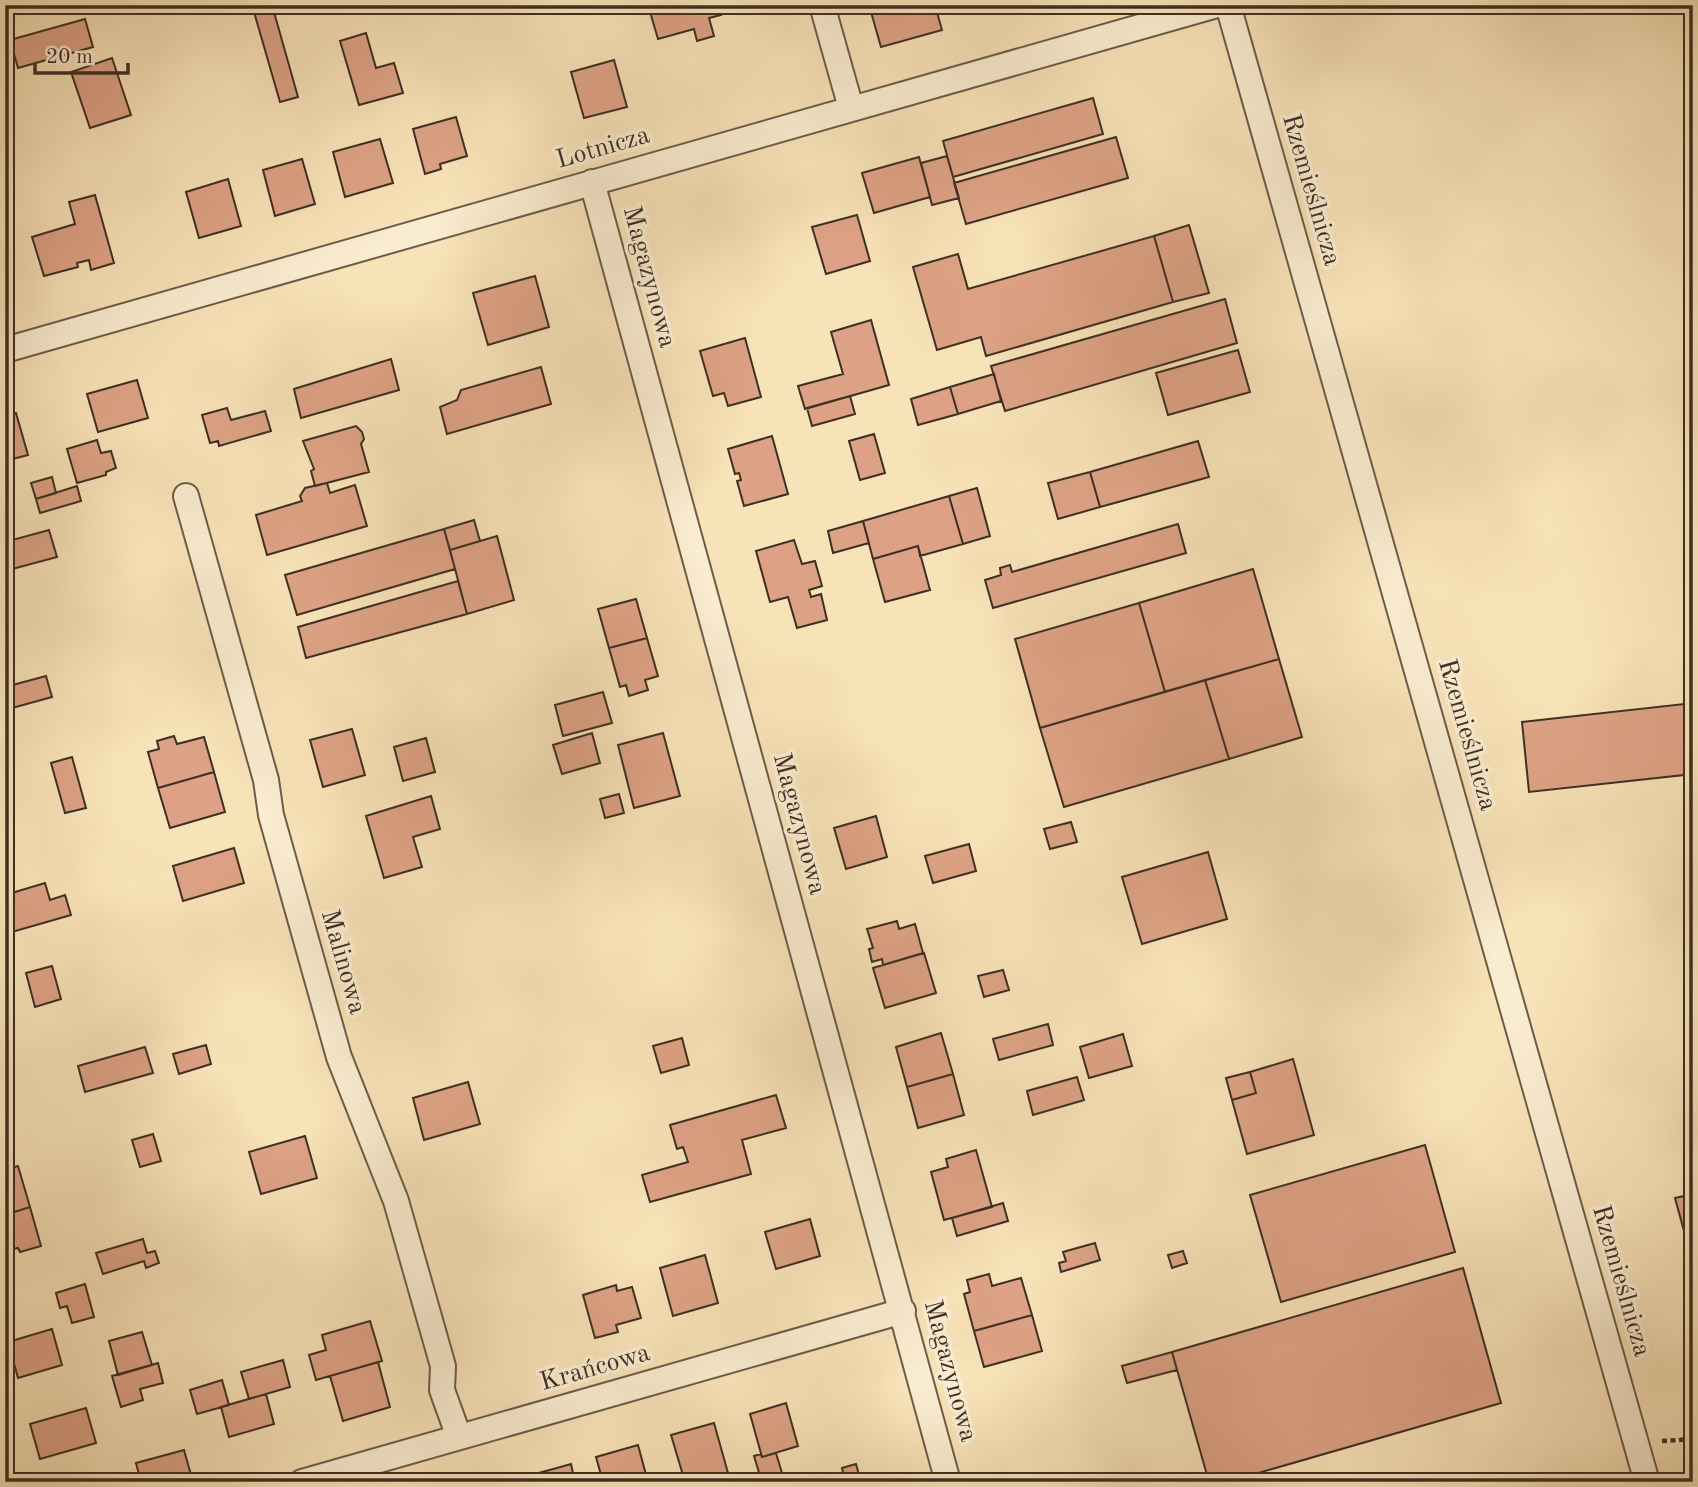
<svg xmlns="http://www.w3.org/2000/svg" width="1698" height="1487" font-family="'Old Standard TT',serif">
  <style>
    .building { fill: #dda285; stroke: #3e2f25; stroke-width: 2 }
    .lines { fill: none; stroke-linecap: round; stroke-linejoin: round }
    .street-casing { stroke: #6c5c4a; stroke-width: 28 }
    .path { stroke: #3e2f25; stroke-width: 4.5; stroke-dasharray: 5 3.5; stroke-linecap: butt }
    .street { stroke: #faecd0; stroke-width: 24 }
    .labels { text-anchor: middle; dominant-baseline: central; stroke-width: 7; stroke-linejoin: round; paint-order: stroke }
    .street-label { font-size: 26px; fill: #3e2f25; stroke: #faecd0 }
  </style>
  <rect width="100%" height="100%" fill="#f8e2b7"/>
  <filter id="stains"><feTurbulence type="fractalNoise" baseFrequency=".00286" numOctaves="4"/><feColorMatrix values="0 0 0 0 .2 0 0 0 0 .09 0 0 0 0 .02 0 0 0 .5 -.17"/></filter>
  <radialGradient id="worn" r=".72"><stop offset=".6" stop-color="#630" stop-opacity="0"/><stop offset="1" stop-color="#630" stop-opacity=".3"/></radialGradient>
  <path class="building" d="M252 5H272L298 97 280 102Z
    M531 5H555L533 12Z
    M648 5H718L721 15 709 18 714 36 697 41 694 29 658 39Z
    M869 5H935L942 30 881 47Z
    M85 19 93 47 18 68 10 40Z
    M366 33 376 68 394 63 403 93 359 105 340 41Z
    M112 58 131 115 90 128 71 72Z
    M614 60 627 107 584 118 571 72Z
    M1093 98 1103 134 953 177 943 141Z
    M456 117 467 156 440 164 441 169 425 174 413 129Z
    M1116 137 1128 178 966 224 954 183Z
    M380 139 393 183 345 197 333 152Z
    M947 156 959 198 932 205 921 163Z
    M919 157 930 197 874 213 862 173Z
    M302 159 315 204 275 216 263 170Z
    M228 179 241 226 199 238 186 192Z
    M95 195 114 263 91 270 89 260 77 263 78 267 44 276 32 237 75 224 69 202Z
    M857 215 870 261 826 274 812 227Z
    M1189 225 1209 293 1173 302 1154 236Z
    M1154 236 1173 302 986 356 981 337 937 350 913 267 958 254 968 289Z
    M535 276 549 327 488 345 473 293Z
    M1225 299 1237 343 1005 411 991 366Z
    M871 320 889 385 805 409 798 386 843 374 831 332Z
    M745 338 761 397 728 406 724 393 713 396 700 351Z
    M1238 350 1250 392 1168 415 1156 373Z
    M391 359 399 390 301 418 294 389Z
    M541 367 551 404 447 434 440 407 457 400 461 390Z
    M994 374 1001 401 958 414 950 387Z
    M137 380 148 418 98 432 87 394Z
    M950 387 958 414 918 425 911 399Z
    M850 396 855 414 812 426 807 408Z
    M227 408 231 420 265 411 271 431 219 446 218 441 210 443 202 415Z
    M16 413 28 455 5 461V416Z
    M356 426 362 432 364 439 361 444 369 472 315 486 311 471 314 469 303 441Z
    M874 434 885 473 860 480 849 441Z
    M772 436 788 494 744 506 737 481 741 480 739 473 735 474 728 449Z
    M97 440 101 453 111 451 116 468 106 472V475L77 483 67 449Z
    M1198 441 1209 477 1100 507 1090 472Z
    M1090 472 1100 507 1058 519 1048 483Z
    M52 477 56 493 36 499 31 483Z
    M327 483 330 493 355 485 367 526 267 555 256 515 302 501 300 496 305 488Z
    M77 486 81 501 40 513 36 499Z
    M977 488 990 536 963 544 949 496Z
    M949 496 963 544 920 556 918 546 873 559 863 521Z
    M474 520 480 541 450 550 444 529Z
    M863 521 869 543 833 553 828 531Z
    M1178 524 1186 553 993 608 985 580 1001 575 1000 568 1010 565 1012 572Z
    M444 529 455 569 297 615 285 575Z
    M49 530 57 557 5 571V542Z
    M497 536 514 600 467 614 450 550Z
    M794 540 802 564 815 561 822 586 809 590 811 597 821 594 827 620 797 628 788 597 770 602 756 551Z
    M918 546 930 590 885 602 873 559Z
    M1253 569 1279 659 1165 692 1139 603Z
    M458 581 467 614 306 658 298 627Z
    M636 599 647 638 609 648 598 609Z
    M1139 603 1165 692 1040 728 1015 639Z
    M647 638 658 676 645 680 648 690 629 696 626 685 620 687 609 648Z
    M1279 659 1302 737 1229 759 1205 680Z
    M46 676 52 697 5 710V687Z
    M1205 680 1229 759 1064 807 1040 728Z
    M603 692 612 723 563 736 555 705Z
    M1693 703V774L1529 792 1522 722Z
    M352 729 365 775 323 787 310 740Z
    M592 733 600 763 562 774 553 745Z
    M663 733 680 796 634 808 618 745Z
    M174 736 177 744 204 737 214 772 158 788 148 752 159 749 157 741Z
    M426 738 435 772 403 781 394 747Z
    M72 757 86 808 65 813 51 763Z
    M214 772 225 812 170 828 158 788Z
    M619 794 624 813 605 818 600 799Z
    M431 796 440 829 413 837 422 867 384 878 366 816Z
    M876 816 887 857 846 869 834 828Z
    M1071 822 1077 842 1050 849 1044 829Z
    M969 844 976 871 933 883 925 856Z
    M234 848 244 883 183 901 173 866Z
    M1208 852 1227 919 1142 944 1122 877Z
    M45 883 50 900 65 895 71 915 5 934V895Z
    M897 921 899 929 915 924 923 953 883 965 882 959 872 962 869 949 873 948 867 929Z
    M924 953 936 993 885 1008 873 968Z
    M52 966 61 999 35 1007 26 973Z
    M1003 970 1009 990 984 997 978 976Z
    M1048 1024 1053 1045 999 1060 993 1039Z
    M941 1033 953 1074 907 1087 896 1047Z
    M1123 1034 1132 1066 1089 1078 1080 1047Z
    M682 1038 689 1065 661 1073 653 1046Z
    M206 1045 211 1064 179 1074 173 1054Z
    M145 1047 153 1073 85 1092 78 1066Z
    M1293 1059 1314 1135 1247 1154 1232 1100 1256 1093 1250 1072Z
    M1250 1072 1256 1093 1232 1100 1226 1078Z
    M953 1074 964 1115 918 1128 907 1087Z
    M1077 1077 1084 1100 1033 1115 1027 1091Z
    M468 1082 480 1124 424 1140 413 1098Z
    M776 1095 786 1128 742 1140 751 1174 650 1202 642 1175 688 1162 683 1147 677 1149 670 1125Z
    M153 1134 161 1161 140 1167 132 1140Z
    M305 1136 317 1178 261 1194 249 1152Z
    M1425 1145 1455 1252 1281 1302 1250 1195Z
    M976 1150 992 1207 944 1220 931 1172 948 1167 946 1159Z
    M18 1166 30 1207 5 1215V1170Z
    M1693 1194V1264L1675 1198Z
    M1003 1203 1008 1221 957 1236 952 1218Z
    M30 1207 41 1246 20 1252 18 1248 5 1251V1215Z
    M810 1219 820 1256 776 1269 765 1232Z
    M143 1239 147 1253 155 1251 159 1263 146 1268 144 1261 103 1274 96 1253Z
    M1095 1243 1100 1260 1061 1272 1059 1263 1066 1261 1063 1252Z
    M1183 1251 1187 1263 1172 1268 1168 1255Z
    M705 1255 718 1303 673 1316 660 1268Z
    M1463 1268 1501 1403 1227 1482H1209L1172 1352Z
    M989 1274 992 1286 1021 1278 1032 1315 974 1331 964 1294 970 1292 967 1280Z
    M85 1284 94 1317 72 1323 67 1306 60 1308 56 1293Z
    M616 1285 617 1291 632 1287 641 1318 616 1325 618 1332 595 1338 583 1295Z
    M1032 1315 1042 1351 984 1367 974 1331Z
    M370 1321 382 1361 316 1380 309 1355 326 1350 322 1335Z
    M52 1329 62 1365 18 1378 8 1342Z
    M142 1332 152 1365 118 1375 109 1341Z
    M1172 1352 1177 1370 1127 1383 1122 1366Z
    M283 1360 290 1387 249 1399 241 1372Z
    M378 1362 390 1407 343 1421 330 1376Z
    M158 1363 163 1383 140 1389 143 1400 121 1407 112 1376Z
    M222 1380 229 1405 197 1414 190 1390Z
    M266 1394 274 1424 229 1437 221 1407Z
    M786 1403 798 1446 762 1457 750 1414Z
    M86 1408 96 1443 40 1459 30 1424Z
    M714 1423 728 1473 695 1482H685L671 1435Z
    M638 1445 648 1482H603L596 1457Z
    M184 1450 193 1482H141L136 1463Z
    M776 1453 782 1473 761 1479 754 1456 761 1454 762 1457Z
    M571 1464 575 1482H530L528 1476Z
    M856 1464 861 1482H845L842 1468Z"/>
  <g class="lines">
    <g class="street-casing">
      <path id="street" d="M822 5 851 108
        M1228 5 1647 1482
        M592 182 948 1482
        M5 350 1217 5
        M186 496 266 780 271 815 339 1057 396 1201 443 1366 442 1390 459 1437
        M302 1482 903 1311"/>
    </g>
    <path class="path" d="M1662 1441 1693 1439"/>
    <use href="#street" class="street"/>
  </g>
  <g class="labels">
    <g class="street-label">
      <text transform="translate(603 148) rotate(-16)">Lotnicza</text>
      <text transform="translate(1311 190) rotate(74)">Rzemieślnicza</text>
      <text transform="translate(649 277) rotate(75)">Magazynowa</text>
      <text transform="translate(1467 735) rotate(74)">Rzemieślnicza</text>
      <text transform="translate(799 824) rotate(75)">Magazynowa</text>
      <text transform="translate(343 962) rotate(74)">Malinowa</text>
      <text transform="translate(1621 1281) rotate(74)">Rzemieślnicza</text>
      <text transform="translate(595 1368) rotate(-16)">Krańcowa</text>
      <text transform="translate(950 1371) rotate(75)">Magazynowa</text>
    </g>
  </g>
  <rect width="1698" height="1487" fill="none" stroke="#f8e2b7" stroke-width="28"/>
  <rect x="7" y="7" width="1684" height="1473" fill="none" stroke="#3e2f25" stroke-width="3.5"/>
  <rect x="14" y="14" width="1670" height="1459" fill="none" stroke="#3e2f25" stroke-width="2"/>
  <path d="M35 63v10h93v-10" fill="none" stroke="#3e2f25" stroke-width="3.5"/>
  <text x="46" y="63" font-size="21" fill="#3e2f25" stroke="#faecd0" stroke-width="5" paint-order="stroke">20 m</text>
  <rect width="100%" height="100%" filter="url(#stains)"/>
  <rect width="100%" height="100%" fill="url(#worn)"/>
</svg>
